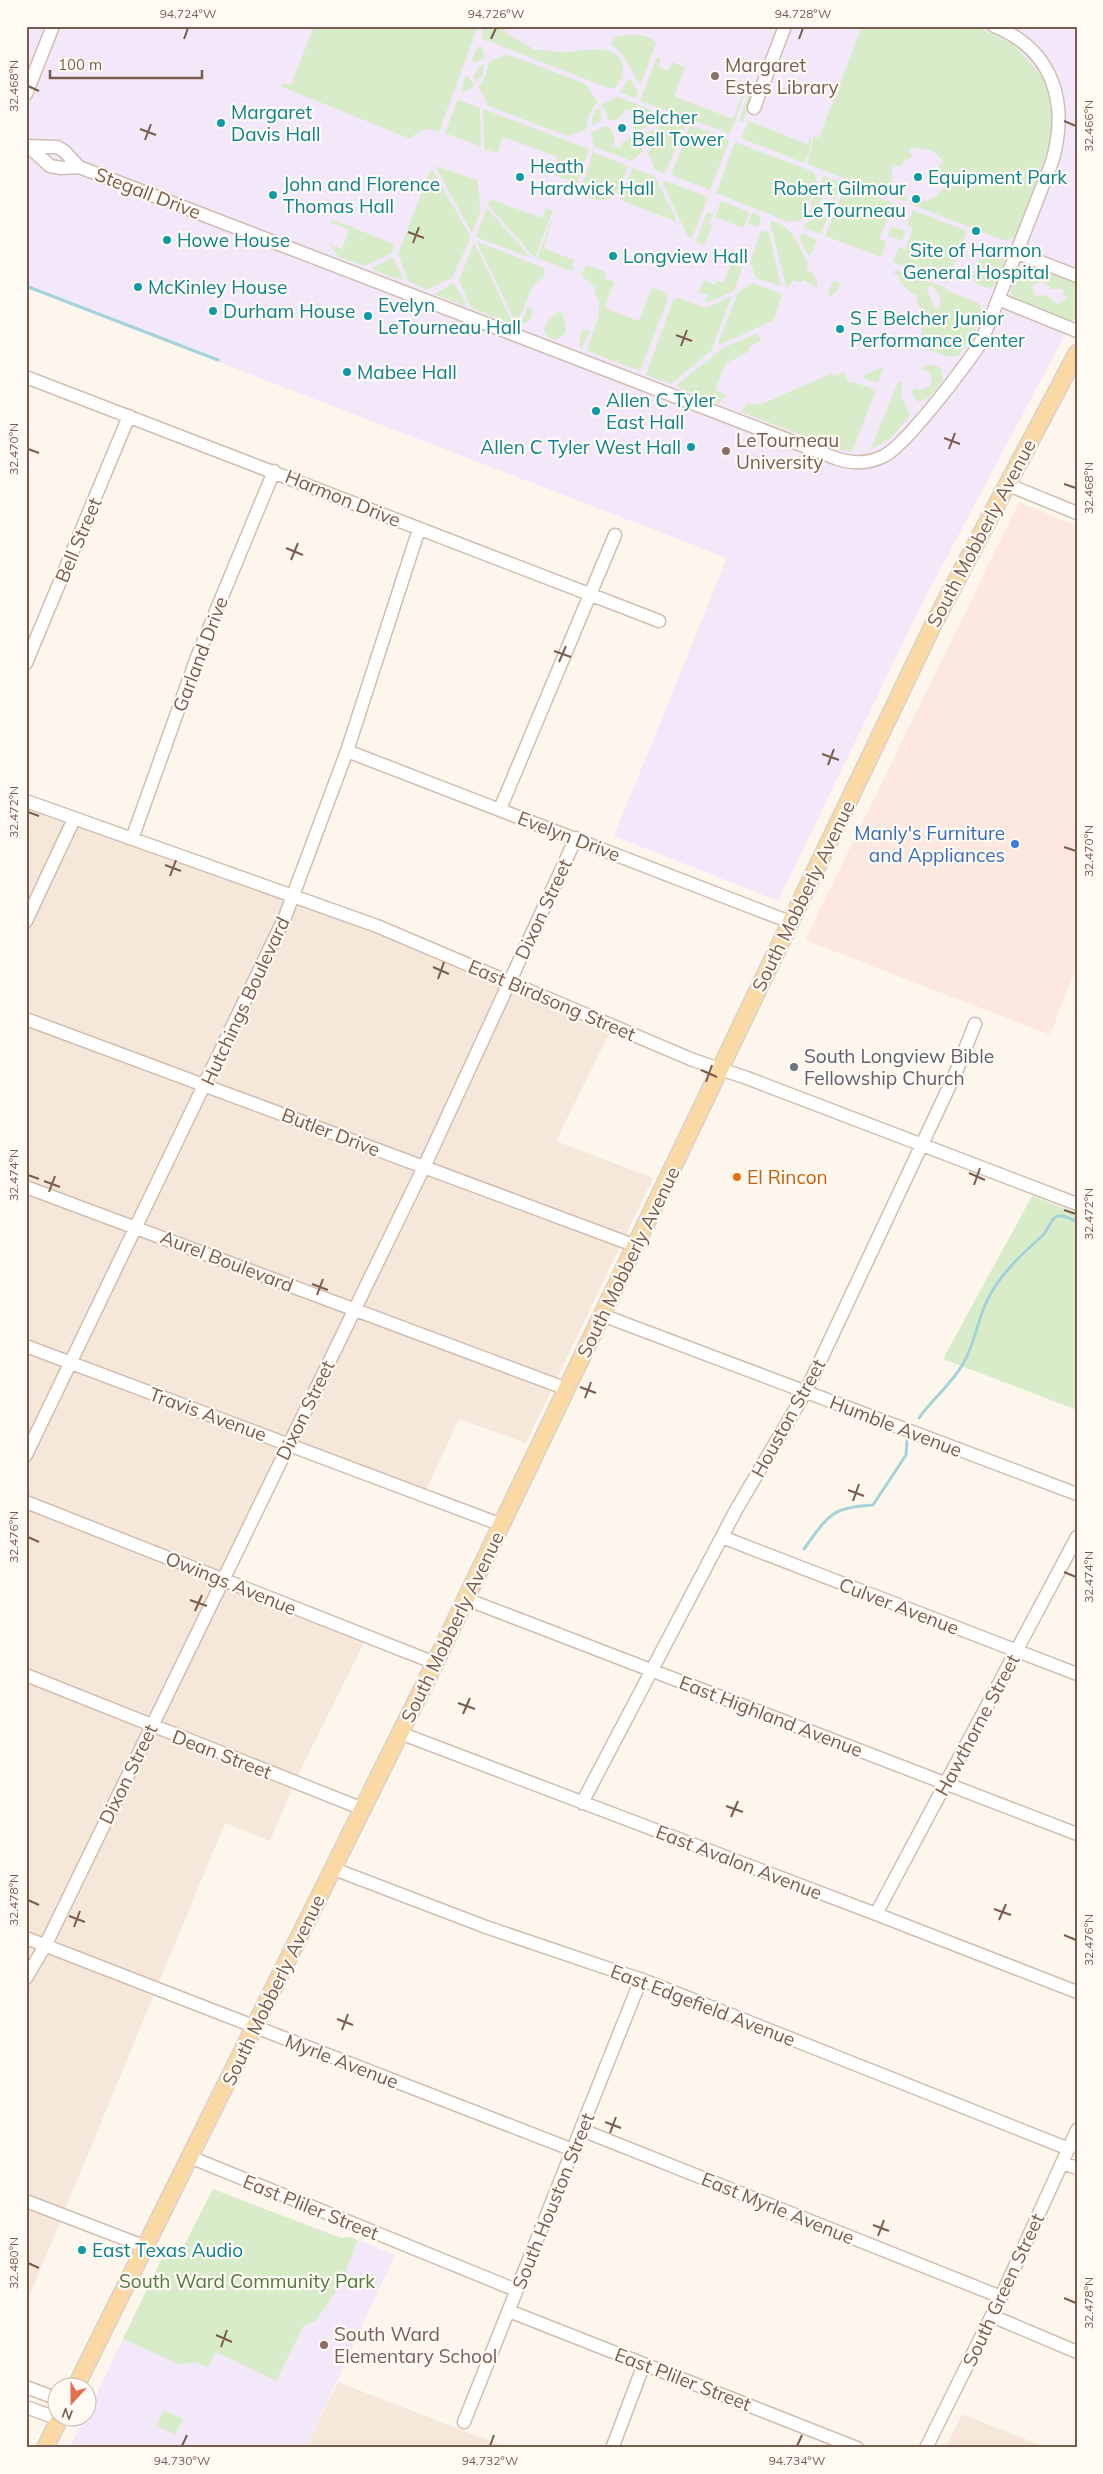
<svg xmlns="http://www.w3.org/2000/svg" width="1103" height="2474" font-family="Mulish,sans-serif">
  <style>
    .residential { fill: #f5e8da }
    .commercial { fill: #fde8e0 }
    .education { fill: #f3e8fa }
    .green { fill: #d8ecc9; fill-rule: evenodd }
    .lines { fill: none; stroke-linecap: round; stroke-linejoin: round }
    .stream { stroke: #a5d3da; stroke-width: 3 }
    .minor-casing { stroke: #d1beb0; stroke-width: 15 }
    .major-casing { stroke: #dad1cd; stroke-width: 19 }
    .minor { stroke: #fff; stroke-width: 12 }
    .major { stroke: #fbd9a5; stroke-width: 16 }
    .ticks { fill: none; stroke: #7a5c4d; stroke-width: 2 }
    .education-dot { fill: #8d6e63; stroke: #fffaf3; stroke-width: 2 }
    .culture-dot { fill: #0f9aa8; stroke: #fffaf3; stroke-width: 2 }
    .shop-dot { fill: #3f7fe0; stroke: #fffaf3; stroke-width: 2 }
    .worship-dot { fill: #6b7280; stroke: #fffaf3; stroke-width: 2 }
    .food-dot { fill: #e8710a; stroke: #fffaf3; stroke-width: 2 }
    .labels { text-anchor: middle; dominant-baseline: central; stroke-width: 4.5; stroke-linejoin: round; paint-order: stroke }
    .education-label { font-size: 19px; fill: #785e54; stroke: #fffaf3; text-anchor: start }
    .culture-label { font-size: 19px; fill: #0d838f; stroke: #fffaf3; text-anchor: start }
    .street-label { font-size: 19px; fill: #7a5c4d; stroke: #fffaf3 }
    .shop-label { font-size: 19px; fill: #366cbe; stroke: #fffaf3; text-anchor: end }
    .worship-label { font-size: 19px; fill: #5b616d; stroke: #fffaf3; text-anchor: start }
    .food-label { font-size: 19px; fill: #c56008; stroke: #fffaf3; text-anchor: start }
    .park-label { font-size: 19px; fill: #537a41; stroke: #fffaf3 }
    .neatline { fill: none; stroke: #7a5c4d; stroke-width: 2 }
    .ticks-label { font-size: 12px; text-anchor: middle; fill: #7a5c4d }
  </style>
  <rect width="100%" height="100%" fill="#fdf6ec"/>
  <path class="residential" d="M26 809 384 936 609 1034 556 1141 653 1178 526 1443 459 1419 421 1501 292 1451 227 1587 365 1641 298 1775 270 1841 225 1823 26 2304Z
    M338 2382 508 2448H306Z
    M962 2414 1048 2448H945Z"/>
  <path class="commercial" d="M1019 502 1077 526V966L1050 1035 805 940Z"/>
  <path class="education" d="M26 26H1077V312L922 604 778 901 614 836 727 558 26 288Z
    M358 2240 395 2255 306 2448H69L85 2417 88 2416V2411L123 2339 180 2365 196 2362 216 2352 276 2381 304 2325 316 2321 341 2284Z"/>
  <path class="green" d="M314 26H478L439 132C426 127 419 129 411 139L282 87 283 83 291 85Z
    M484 26H501L509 35 531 47 532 51C541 48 553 52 563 52 580 52 625 39 623 72 623 78 619 84 614 88H608L483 39 481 36Z
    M862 26H975L1014 45 1039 73 1048 91 1051 107V140L1016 236 1008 240H1003L910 204 912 200C926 205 937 198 945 185L938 182 939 174 937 167 944 163C935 150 925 146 909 149L912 157 905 160 901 167 893 165C889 180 893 192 908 199L906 202 807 164 814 136 819 138Z
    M627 35C638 35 650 34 656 44L641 83 638 82 623 55 611 44 613 37Z
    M481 46 485 58 474 63 472 60 477 47Z
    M507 54 586 84 597 102 588 117 587 129 568 136 488 106 479 87 486 75 489 62Z
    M659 57 661 58 658 67 668 71 672 62 685 67 674 96 733 119 745 88 747 89 730 134 640 101 656 59Z
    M484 64 483 75 476 81 474 76 478 67Z
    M469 76 474 86 463 93 461 90 465 77Z
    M630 78 638 93 636 98 619 92Z
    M751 89 753 91 743 122 739 121Z
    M616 96 651 110 649 114 653 124 642 129 640 131 634 129 630 119 632 112 625 109 622 116 612 121 607 119 608 116 601 104 614 99Z
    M459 100 480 108 481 147 445 133 457 101Z
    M597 108 600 110 602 119 592 126V117Z
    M483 109 589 149 578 179 579 185 552 174 558 157 503 137 497 153 484 149Z
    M654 111 671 118 657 122Z
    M677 119 686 123 665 174 655 170 648 153 654 145 659 126Z
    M749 121 807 144 811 136 810 149 804 163 741 138Z
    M690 125 726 138 729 141 710 190 671 175Z
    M605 126 610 128 615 139 613 146 620 148 622 142 633 137 638 139 643 151 632 161 594 147 591 133Z
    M654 129V136L649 146 646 147 642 140 644 134Z
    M735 142 814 172 818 186 809 200 805 219 789 222 716 193Z
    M593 152 628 166C620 188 617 208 588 197L583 183Z
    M435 166 478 180C477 191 482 199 479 208L481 210 472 233Z
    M431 168 471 237 452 278 426 290 408 281 398 254Z
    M633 168 655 176 677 222 620 200Z
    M824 176 841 183 835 200 830 197 821 179Z
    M664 180 708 197 692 238 688 237 663 184Z
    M845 184 900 206 895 220 888 218 879 239 886 242 881 257 825 236 835 212 838 213 839 210 837 209Z
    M819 191H822L824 195 818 205 817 213 812 215 810 212 812 200Z
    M490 199 542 218 546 208 553 211 535 258 488 205Z
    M721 201 749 212 743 228 715 217Z
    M487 208 531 258 476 237Z
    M913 210 967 231 947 283 893 262 899 247 905 249 913 228 907 225Z
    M555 212 544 248 574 260 572 266 574 267 571 271 537 258Z
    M707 212 714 214 708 223 712 225 705 245 696 242Z
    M752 212 761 217 758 227 748 224Z
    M822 215 827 219 821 234 804 228 805 223Z
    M331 219 394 244 392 253 365 266 339 257 329 244 342 249 349 230 331 223Z
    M772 221C795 228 798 244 808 264L806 270 812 272 818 283 817 288 804 280 800 282 793 280 787 289 770 223Z
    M891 226 906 231 902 241 888 236Z
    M766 230 769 233 781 286 756 278 750 262 760 233Z
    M803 233 817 240 811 255H808L799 237Z
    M476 241 544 268V276L533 286 518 322 516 323Z
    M474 242 513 324 471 308 459 280Z
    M988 250 1000 254 1004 260 997 283 990 289 975 283 973 276 981 254Z
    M393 257 404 281 370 269Z
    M731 263 742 268 734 291 705 304 708 295 699 292 704 280 715 285 717 281 724 283Z
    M586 265 606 272 604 278 614 282 605 308 639 321 652 287 667 294 668 299 640 371 587 351 599 315V303L594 289 596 288 583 277 581 271H584Z
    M1025 265 1077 284V319L1070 321 1013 298C1007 289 1015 268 1025 265ZM1042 281 1051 289H1062L1067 299 1057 304 1046 295 1036 296 1032 286Z
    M895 270 945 287V290L979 303 983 312 972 337 959 355 949 357 917 346 919 342 925 343 927 336 922 335 921 314 923 313 916 299 918 298 916 294 913 295 899 281 900 276 893 273ZM929 285C938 289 943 300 939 309L934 306 927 291Z
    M833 281 840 283 836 293 829 296 828 293Z
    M454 283 466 304 465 306 434 294Z
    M752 283 782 294 774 320 720 345 718 343 738 292Z
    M732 296 711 351 671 384 646 375 673 300 678 298 706 308Z
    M528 307 533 310 529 321 523 324 521 323Z
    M558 312 563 314 566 333 556 340 548 338C539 326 549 320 558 312Z
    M586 329 590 331 581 349 579 341 583 330Z
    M755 334 759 335 761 341 749 347 750 352 739 355V357L726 363 715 390 726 395 719 404 677 387 678 384 723 348Z
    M932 364 941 368 943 379C936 388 929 403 917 401L913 396V388L921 390 930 386 932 380 931 374 921 368Z
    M883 367 878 383 865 379 864 375Z
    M844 372 849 383 853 382 876 390 852 452 840 450 741 412 747 404H762L832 373 834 376Z
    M898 382 902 383 901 396 910 415 890 439 870 450Z
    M1032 1196 1077 1213V1410L943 1359Z
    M213 2189 341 2238 350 2237 358 2240 341 2284 316 2321 304 2325 276 2381 216 2352 208 2368 196 2362 180 2365 123 2339 161 2260 181 2251Z
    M164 2410 183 2419 175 2435 156 2426Z"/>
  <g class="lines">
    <path class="stream" d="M26 286 218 360
      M919 1418C933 1398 953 1383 964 1362 975 1343 977 1321 987 1301 999 1275 1022 1254 1043 1235 1049 1230 1051 1213 1063 1216 1067 1217 1072 1220 1077 1221
      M804 1549C828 1516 831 1507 873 1505L906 1455 907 1440"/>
    <g class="minor-casing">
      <path id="minor" d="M26 94 53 26
        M754 108 785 26
        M26 146 57 147 64 151 79 167
        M28 146 50 166 61 168 79 167 835 458C852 464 868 464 884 456 906 445 962 370 978 347L986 330 1052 162C1069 104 1054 50 994 26
        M1017 253 1077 276
        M998 299 1077 331
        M26 377 659 621
        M1006 484 1077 513
        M26 663 129 416
        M347 751 790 922
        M26 801 377 926 693 1060 747 1078 1077 1204
        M500 809 615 535
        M132 839 197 657 274 471
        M26 921 74 819
        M26 1019 636 1246
        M26 1187 567 1389
        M602 1315 1077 1494
        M26 1346 502 1525
        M26 1455 285 917 347 751 419 529
        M26 1502 435 1663
        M722 1537 1077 1674
        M466 1599 1077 1834
        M26 1675 363 1809
        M400 1733 876 1914 1077 1992
        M582 1803 736 1510 806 1391 956 1072 975 1024
        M334 1869 486 1927 648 1982 1069 2149
        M876 1914 1077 1537
        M26 1938 573 2150
        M26 1978 45 1946 424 1167 576 838
        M582 2130 1001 2297
        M190 2157 516 2290
        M1063 2163 1077 2168
        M26 2201 146 2247
        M509 2311 857 2448
        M992 2316 1077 2352
        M26 2387 58 2399
        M26 2407 59 2419
        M464 2422 641 1979
        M613 2446 644 2364
        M926 2448 1001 2297 1077 2130"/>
    </g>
    <g class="major-casing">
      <path id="major" d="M76 2386 435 1663 935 621 1077 353
        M45 2448 61 2416"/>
    </g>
    <use href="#minor" class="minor"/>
    <use href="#major" class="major"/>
  </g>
  <path class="ticks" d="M184 39 188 28M491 39 496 28M799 39 803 28M28 86 39 91M1064 121 1076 126M140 129 156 135M145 140 151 124M408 232 424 238M413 243 419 227M676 335 692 341M681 346 687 330M944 438 960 444M28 449 39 453M949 449 955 433M1064 484 1076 488M286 548 303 555M291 560 298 543M554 651 571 657M559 662 566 646M822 754 839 760M828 765 834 749M28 812 39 816M1064 847 1076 851M165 865 181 871M170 876 176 860M433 967 449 974M438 979 444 962M701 1070 717 1077M706 1082 712 1065M969 1173 985 1180M28 1175 39 1179M44 1181 60 1187M974 1185 980 1168M49 1192 55 1176M1064 1210 1076 1214M312 1284 328 1290M317 1295 323 1279M580 1387 596 1393M585 1398 591 1382M848 1490 864 1496M853 1501 859 1484M28 1537 39 1542M1064 1572 1076 1577M190 1600 207 1606M195 1611 202 1595M458 1703 475 1709M463 1714 470 1698M726 1806 743 1812M731 1817 738 1801M28 1900 39 1905M994 1909 1011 1915M69 1916 85 1922M999 1920 1006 1904M74 1927 80 1911M1064 1935 1076 1940M337 2019 353 2025M342 2030 348 2014M605 2122 621 2128M610 2133 616 2117M873 2225 889 2231M878 2236 884 2220M28 2263 39 2268M1064 2298 1076 2303M216 2335 232 2342M221 2347 227 2330M182 2446 187 2435M490 2446 494 2435M797 2446 802 2435"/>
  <g class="education-dot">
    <circle cx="715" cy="76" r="5"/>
    <circle cx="726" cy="451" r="5"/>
    <circle cx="324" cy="2345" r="5"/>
  </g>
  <g class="culture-dot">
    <circle cx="221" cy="123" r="5"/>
    <circle cx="622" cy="128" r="5"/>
    <circle cx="520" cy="177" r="5"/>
    <circle cx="918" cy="177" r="5"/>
    <circle cx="273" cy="195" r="5"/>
    <circle cx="916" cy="199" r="5"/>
    <circle cx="976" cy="231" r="5"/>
    <circle cx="167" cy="240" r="5"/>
    <circle cx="613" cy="256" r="5"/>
    <circle cx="138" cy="287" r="5"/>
    <circle cx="213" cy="311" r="5"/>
    <circle cx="368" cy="316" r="5"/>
    <circle cx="840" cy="329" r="5"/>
    <circle cx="347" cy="372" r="5"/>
    <circle cx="596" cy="411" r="5"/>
    <circle cx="691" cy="447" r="5"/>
    <circle cx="82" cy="2250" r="5"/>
  </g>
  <circle class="shop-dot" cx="1015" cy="844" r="5"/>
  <circle class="worship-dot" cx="794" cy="1067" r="5"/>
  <circle class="food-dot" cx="737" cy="1177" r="5"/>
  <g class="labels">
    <g class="education-label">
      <text x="725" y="65">Margaret<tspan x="725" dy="22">Estes Library</tspan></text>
      <text x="736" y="440">LeTourneau<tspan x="736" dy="22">University</tspan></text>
      <text x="334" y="2334">South Ward<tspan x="334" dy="22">Elementary School</tspan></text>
    </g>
    <g class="culture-label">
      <text x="231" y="112">Margaret<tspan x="231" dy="22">Davis Hall</tspan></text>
      <text x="632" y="117">Belcher<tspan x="632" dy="22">Bell Tower</tspan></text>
      <text x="530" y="166">Heath<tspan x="530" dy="22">Hardwick Hall</tspan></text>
      <text x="928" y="177">Equipment Park</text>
      <text x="283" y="184">John and Florence<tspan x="283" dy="22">Thomas Hall</tspan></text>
      <text x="906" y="188" text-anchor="end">Robert Gilmour<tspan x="906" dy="22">LeTourneau</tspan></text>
      <text x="177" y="240">Howe House</text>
      <text x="976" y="250" text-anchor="middle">Site of Harmon<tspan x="976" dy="22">General Hospital</tspan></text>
      <text x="623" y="256">Longview Hall</text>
      <text x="148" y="287">McKinley House</text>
      <text x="378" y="305">Evelyn<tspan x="378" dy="22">LeTourneau Hall</tspan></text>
      <text x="223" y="311">Durham House</text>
      <text x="850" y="318">S E Belcher Junior<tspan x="850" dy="22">Performance Center</tspan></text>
      <text x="357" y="372">Mabee Hall</text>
      <text x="606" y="400">Allen C Tyler<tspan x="606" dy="22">East Hall</tspan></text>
      <text x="681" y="447" text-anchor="end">Allen C Tyler West Hall</text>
      <text x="92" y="2250">East Texas Audio</text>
    </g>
    <g class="street-label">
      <text transform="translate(148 193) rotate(21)">Stegall Drive</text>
      <text transform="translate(343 498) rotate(22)">Harmon Drive</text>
      <text transform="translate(981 533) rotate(-62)">South Mobberly Avenue</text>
      <text transform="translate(78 540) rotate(-67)">Bell Street</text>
      <text transform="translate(200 654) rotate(-69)">Garland Drive</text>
      <text transform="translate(569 836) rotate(21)">Evelyn Drive</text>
      <text transform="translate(803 896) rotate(-64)">South Mobberly Avenue</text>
      <text transform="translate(543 909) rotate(-65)">Dixon Street</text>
      <text transform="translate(552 1000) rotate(23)">East Birdsong Street</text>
      <text transform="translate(245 1001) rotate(-65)">Hutchings Boulevard</text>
      <text transform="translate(331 1132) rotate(21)">Butler Drive</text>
      <text transform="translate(227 1261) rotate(21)">Aurel Boulevard</text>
      <text transform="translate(628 1262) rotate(-64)">South Mobberly Avenue</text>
      <text transform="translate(305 1410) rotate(-64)">Dixon Street</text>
      <text transform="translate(208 1414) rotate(20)">Travis Avenue</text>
      <text transform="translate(788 1418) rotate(-61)">Houston Street</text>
      <text transform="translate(896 1426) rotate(21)">Humble Avenue</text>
      <text transform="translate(231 1583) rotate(22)">Owings Avenue</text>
      <text transform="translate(899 1606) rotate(21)">Culver Avenue</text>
      <text transform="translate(452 1627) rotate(-64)">South Mobberly Avenue</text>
      <text transform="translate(771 1716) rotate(21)">East Highland Avenue</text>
      <text transform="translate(977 1725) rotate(-62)">Hawthorne Street</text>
      <text transform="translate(222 1754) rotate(21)">Dean Street</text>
      <text transform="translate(128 1774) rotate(-64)">Dixon Street</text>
      <text transform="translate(739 1862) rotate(21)">East Avalon Avenue</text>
      <text transform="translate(273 1990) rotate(-64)">South Mobberly Avenue</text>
      <text transform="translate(703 2005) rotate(21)">East Edgefield Avenue</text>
      <text transform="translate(342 2061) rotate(21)">Myrle Avenue</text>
      <text transform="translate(553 2201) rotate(-68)">South Houston Street</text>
      <text transform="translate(311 2207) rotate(22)">East Pliler Street</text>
      <text transform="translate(778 2208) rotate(22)">East Myrle Avenue</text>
      <text transform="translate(1003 2290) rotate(-65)">South Green Street</text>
      <text transform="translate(683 2379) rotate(21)">East Pliler Street</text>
    </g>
    <g class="shop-label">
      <text x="1005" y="833">Manly's Furniture<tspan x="1005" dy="22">and Appliances</tspan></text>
    </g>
    <g class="worship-label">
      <text x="804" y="1056">South Longview Bible<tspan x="804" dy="22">Fellowship Church</tspan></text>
    </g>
    <g class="food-label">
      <text x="747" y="1177">El Rincon</text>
    </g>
    <g class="park-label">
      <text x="247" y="2281">South Ward Community Park</text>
    </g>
  </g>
  <rect width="1103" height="2474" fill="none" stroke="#fffaf3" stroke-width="55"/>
  <g transform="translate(72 2402) rotate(201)"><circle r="24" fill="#fffaf3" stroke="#cabbb1"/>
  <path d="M0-4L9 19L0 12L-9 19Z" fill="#e76f51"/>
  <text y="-8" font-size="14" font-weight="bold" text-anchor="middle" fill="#7a5c4d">N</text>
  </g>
  <path d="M50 70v8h152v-8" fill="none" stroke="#7a5c4d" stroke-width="2.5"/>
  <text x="58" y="70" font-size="15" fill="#7a5c4d" stroke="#fffaf3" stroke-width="4" paint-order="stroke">100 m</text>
  <rect x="28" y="28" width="1048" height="2418" class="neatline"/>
  <g class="ticks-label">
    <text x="188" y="18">94.724°W</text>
    <text x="496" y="18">94.726°W</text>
    <text x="803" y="18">94.728°W</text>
    <text transform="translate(14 86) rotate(-90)" y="4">32.468°N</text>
    <text transform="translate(1089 126) rotate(-90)" y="4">32.466°N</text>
    <text transform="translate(14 449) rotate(-90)" y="4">32.470°N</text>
    <text transform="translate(1089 488) rotate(-90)" y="4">32.468°N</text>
    <text transform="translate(14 812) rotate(-90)" y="4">32.472°N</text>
    <text transform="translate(1089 851) rotate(-90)" y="4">32.470°N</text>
    <text transform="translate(14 1175) rotate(-90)" y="4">32.474°N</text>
    <text transform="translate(1089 1214) rotate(-90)" y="4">32.472°N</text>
    <text transform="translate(14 1537) rotate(-90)" y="4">32.476°N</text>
    <text transform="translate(1089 1577) rotate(-90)" y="4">32.474°N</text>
    <text transform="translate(14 1900) rotate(-90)" y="4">32.478°N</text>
    <text transform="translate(1089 1940) rotate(-90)" y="4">32.476°N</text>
    <text transform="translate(14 2263) rotate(-90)" y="4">32.480°N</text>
    <text transform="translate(1089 2303) rotate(-90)" y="4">32.478°N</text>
    <text x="182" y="2465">94.730°W</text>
    <text x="490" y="2465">94.732°W</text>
    <text x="797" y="2465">94.734°W</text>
  </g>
</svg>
